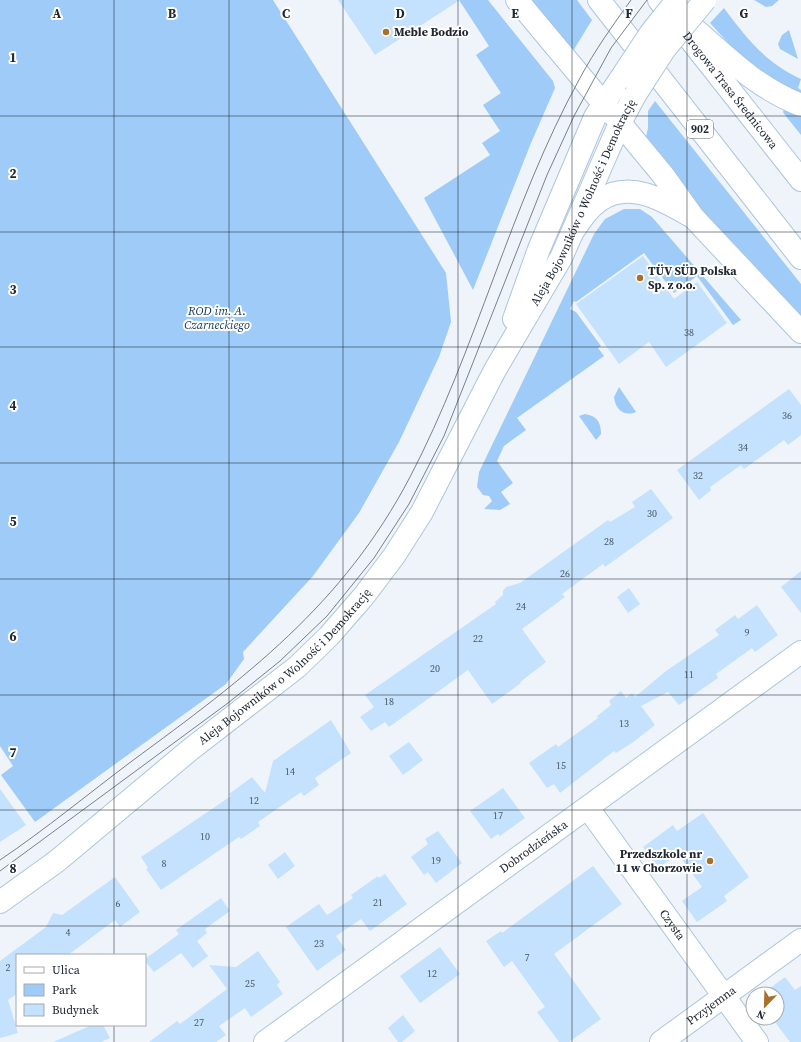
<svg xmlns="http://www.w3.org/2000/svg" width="801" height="1042" font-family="'Source Serif 4',serif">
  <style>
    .green { fill: #9ecbf7 }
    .building { fill: #c4e1fd }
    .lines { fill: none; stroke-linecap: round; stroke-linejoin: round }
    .minor-casing { stroke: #acc5de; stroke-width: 24 }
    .major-casing { stroke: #acc5de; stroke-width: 24 }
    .minor { stroke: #fff; stroke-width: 22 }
    .major { stroke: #fff; stroke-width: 22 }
    .tram { stroke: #788088; stroke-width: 1 }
    .minor-bridge-casing { stroke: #acc5de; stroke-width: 24; stroke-linecap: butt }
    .minor-bridge { stroke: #fff; stroke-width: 22 }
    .grid { fill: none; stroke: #202933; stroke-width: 1; stroke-opacity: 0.55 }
    .poi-dot { fill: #a7712c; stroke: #fff; stroke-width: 1.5 }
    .labels { text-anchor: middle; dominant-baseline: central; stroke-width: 4; stroke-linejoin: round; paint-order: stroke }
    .number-label { font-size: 10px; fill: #495766 }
    .shield { fill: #fff; stroke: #636970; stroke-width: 1 }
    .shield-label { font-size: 11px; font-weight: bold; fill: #202933 }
    .poi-label { font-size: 12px; font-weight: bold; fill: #202933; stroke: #fff; text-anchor: start }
    .street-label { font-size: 12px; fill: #202933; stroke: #fff }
    .park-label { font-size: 12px; font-style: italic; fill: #103351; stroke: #fff }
    .grid-label { font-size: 13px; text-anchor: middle; font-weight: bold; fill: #202933; stroke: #fff; stroke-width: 4; stroke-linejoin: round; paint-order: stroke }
  </style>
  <rect width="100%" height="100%" fill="#eff4fa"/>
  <path class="green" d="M0 0H273L446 273 451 322 439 357 399 442 359 513 313 576 243 652 244 659 226 684 35 822 1 775 13 766 0 746Z
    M459 0H488L553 81 555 88 531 143 473 290 424 198 490 155 482 143 500 131 483 105 501 93 476 55 489 46Z
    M532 0H577L592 20 573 51Z
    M754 0H779L772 6 766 7Z
    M724 8C747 39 765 62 801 79L798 88 801 90V96L773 84 730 45 710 23Z
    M789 30 798 59 780 49 778 44 782 35Z
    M655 101 801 284V317L691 200 644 145 648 128V111Z
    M784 109 801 113V135L785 115 783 112Z
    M624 209H640L652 217 741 320 733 325 697 276 674 293 644 253 576 302 574 301 570 309 576 312 601 346 598 348 604 356 517 418 526 430 504 446 497 461 513 483 501 492 510 504 500 510 484 509 492 501 489 496 483 495 477 487 479 472 594 234 605 219Z
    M619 387 636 412C625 417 615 410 614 397Z
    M585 414C597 416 601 422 601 434L596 440 579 416Z"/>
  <path class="building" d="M338 0H460L375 55Z
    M643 256 674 299 697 282 727 323 666 367 649 342 619 364 576 304Z
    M789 389 801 405V435L788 445 784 440 744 469 741 465 710 487 711 490 699 500 677 470Z
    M651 489 673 518 605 567 603 564 562 594 565 597 522 629 546 662 520 682 521 683 492 704 468 670 389 727 385 722 371 731 360 717 374 707 365 695 496 604 495 602 503 595V591L506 587 520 583 608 520 610 522 635 507 632 502Z
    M801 571V613L781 587Z
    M629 588 640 604 628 613 617 597Z
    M757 605 778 635 755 652 752 648 716 674 718 678 679 705 668 692 641 706 655 725 632 743 616 753 614 751 560 793 554 784 547 788 529 763 556 744 558 747 598 718 597 716 611 705 609 701 621 691 626 698 632 693 635 697 666 671 719 635 715 630 735 615 738 619Z
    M331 720 351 753 315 778 319 785 304 796 301 792 258 822 260 826 241 839 239 837 161 890 146 869 148 868 141 857 231 796 229 794 252 777 265 793 273 761Z
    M409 742 423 760 403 775 389 756Z
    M503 788 525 818 500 836 498 834 491 839 470 811Z
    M0 789 26 825 0 842Z
    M703 813 749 877 724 896 727 901 697 922 682 901 702 887 678 854 658 868 643 847 673 825 677 831Z
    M438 831 462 863 436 883 428 872 424 875 411 857 428 844 425 839Z
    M285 852 295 866 278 879 268 865Z
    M593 866 622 904 554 954 601 1019 569 1042H559L537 1012 545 1007 512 961 504 967 486 941 501 931 502 933Z
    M385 874 407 904 370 931 361 919 336 936 346 950 317 971 286 927 319 904 327 915 353 898 351 895 378 876 379 878Z
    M115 877 140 912 120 927 115 920 68 955H17V994L8 1000 18 1033 0 1038V961L46 927 53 913 62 915Z
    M221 898 230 911 205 929 207 933 197 941 208 956 193 968 181 953 154 972 145 961V959L179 934 176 930Z
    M440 947 460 974 420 1003 400 976Z
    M258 951 280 982 277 985 283 994 251 1017 245 1008 219 1026 226 1035 216 1042H149L177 1021 180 1024 227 989 209 965 236 967Z
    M785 977 795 990 801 986V1042H790L775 1022 771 1025 766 1018H777V994H762Z
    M403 1015 415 1031 402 1042H398L388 1028Z
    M92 1025H103L110 1038 101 1042H53Z"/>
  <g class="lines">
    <g class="minor-casing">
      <g id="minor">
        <path d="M517 0 612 114"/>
        <path d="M514 319 539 249 595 117 621 78"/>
        <path id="s1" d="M588 808 757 1042"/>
        <path id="s2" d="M0 902 57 861 191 749 297 667 329 636 363 597 394 556 422 512 495 370 561 258 620 123 635 95"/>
        <path id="s3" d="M265 1042 801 652"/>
        <path id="s4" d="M661 1042 801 940"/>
      </g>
    </g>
    <g class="major-casing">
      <g id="major">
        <path d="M599 0 801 258"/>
        <path id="s5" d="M659 0 801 180"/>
        <path d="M697 31C731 61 758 88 801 105"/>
        <path d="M620 123 663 175 693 217 801 332"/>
        <path d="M572 233C580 221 588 208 600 200 630 180 663 200 689 215"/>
      </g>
    </g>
    <use href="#minor" class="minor"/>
    <use href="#major" class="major"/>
    <path class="tram" d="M0 860C46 829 88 794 132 761 245 678 343 605 410 477 477 349 510 205 580 78 595 50 613 25 631 0
      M0 871 228 703 280 661 327 616 374 558 409 504 444 436 547 175 574 116 611 48 647 0"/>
    <g class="minor-bridge-casing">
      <path id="minor-bridge" d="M621 78 650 34 677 0
        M635 95 664 50 705 0"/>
    </g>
    <use href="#minor-bridge" class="minor-bridge"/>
  </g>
  <path class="grid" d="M114 0V955M229 0V1042M343 0V1042M458 0V1042M572 0V1042M687 0V1042M0 116H801M0 232H801M0 347H801M0 463H801M0 579H801M0 695H801M0 810H801M0 926H801M114 1025V1042"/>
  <g class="poi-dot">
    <circle cx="386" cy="32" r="4"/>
    <circle cx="640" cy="278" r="4"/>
    <circle cx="710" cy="861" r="4"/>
  </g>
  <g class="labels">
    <g class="number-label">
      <text x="689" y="332">38</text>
      <text x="787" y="415">36</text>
      <text x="743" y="447">34</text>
      <text x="698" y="475">32</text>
      <text x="652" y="513">30</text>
      <text x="609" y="541">28</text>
      <text x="565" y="573">26</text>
      <text x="521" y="606">24</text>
      <text x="747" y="632">9</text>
      <text x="478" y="638">22</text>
      <text x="435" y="668">20</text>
      <text x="689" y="674">11</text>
      <text x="389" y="701">18</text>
      <text x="624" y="723">13</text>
      <text x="561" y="765">15</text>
      <text x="290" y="771">14</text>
      <text x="254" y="800">12</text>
      <text x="498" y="815">17</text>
      <text x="205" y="836">10</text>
      <text x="436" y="860">19</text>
      <text x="164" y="863">8</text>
      <text x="378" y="902">21</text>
      <text x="118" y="903">6</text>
      <text x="68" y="932">4</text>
      <text x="319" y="943">23</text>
      <text x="527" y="957">7</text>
      <text x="8" y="967">2</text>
      <text x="432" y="973">12</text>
      <text x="250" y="983">25</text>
      <text x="199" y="1022">27</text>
    </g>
    <rect class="shield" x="687" y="120" width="26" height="18" rx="3"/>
    <g class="shield-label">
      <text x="700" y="129">902</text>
    </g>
    <g class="poi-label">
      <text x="394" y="32">Meble Bodzio</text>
      <text x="648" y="271">TÜV SÜD Polska<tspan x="648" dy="14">Sp. z o.o.</tspan></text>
      <text x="702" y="854" text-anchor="end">Przedszkole nr<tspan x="702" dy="14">11 w Chorzowie</tspan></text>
    </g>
    <g class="street-label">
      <text stroke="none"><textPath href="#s5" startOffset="115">Drogowa Trasa Średnicowa</textPath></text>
      <text stroke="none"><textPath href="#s2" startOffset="928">Aleja Bojowników o Wolność i Demokrację</textPath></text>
      <text stroke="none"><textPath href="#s2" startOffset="370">Aleja Bojowników o Wolność i Demokrację</textPath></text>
      <text stroke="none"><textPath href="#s3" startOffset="332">Dobrodzieńska</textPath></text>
      <text stroke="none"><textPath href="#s1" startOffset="144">Czysta</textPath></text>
      <text stroke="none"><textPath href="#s4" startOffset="62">Przyjemna</textPath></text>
    </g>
    <g class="park-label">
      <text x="217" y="311">ROD im. A.<tspan x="217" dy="14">Czarneckiego</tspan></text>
    </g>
  </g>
  <g class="grid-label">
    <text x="57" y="18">A</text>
    <text x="172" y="18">B</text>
    <text x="286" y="18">C</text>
    <text x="400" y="18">D</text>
    <text x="515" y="18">E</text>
    <text x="629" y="18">F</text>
    <text x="744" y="18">G</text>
    <text x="13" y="62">1</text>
    <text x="13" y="178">2</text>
    <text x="13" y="294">3</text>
    <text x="13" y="410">4</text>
    <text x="13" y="526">5</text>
    <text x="13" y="641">6</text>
    <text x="13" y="757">7</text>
    <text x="13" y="873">8</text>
  </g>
  <rect x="16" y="954" width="130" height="72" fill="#ffffff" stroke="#a6a9ad"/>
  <rect x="24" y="967" width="20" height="6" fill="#ffffff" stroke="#a6a9ad"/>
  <text x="52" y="974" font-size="12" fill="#202933">Ulica</text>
  <rect x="24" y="984" width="20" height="12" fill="#9ecbf7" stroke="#a6a9ad"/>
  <text x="52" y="994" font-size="12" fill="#202933">Park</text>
  <rect x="24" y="1004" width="20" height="12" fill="#c4e1fd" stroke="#a6a9ad"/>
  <text x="52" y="1014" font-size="12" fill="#202933">Budynek</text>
  <g transform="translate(765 1006) rotate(203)"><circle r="19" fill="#ffffff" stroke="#a6a9ad"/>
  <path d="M0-3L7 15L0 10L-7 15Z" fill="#a7712c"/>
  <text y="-6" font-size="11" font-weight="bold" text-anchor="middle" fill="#202933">N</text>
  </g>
</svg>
